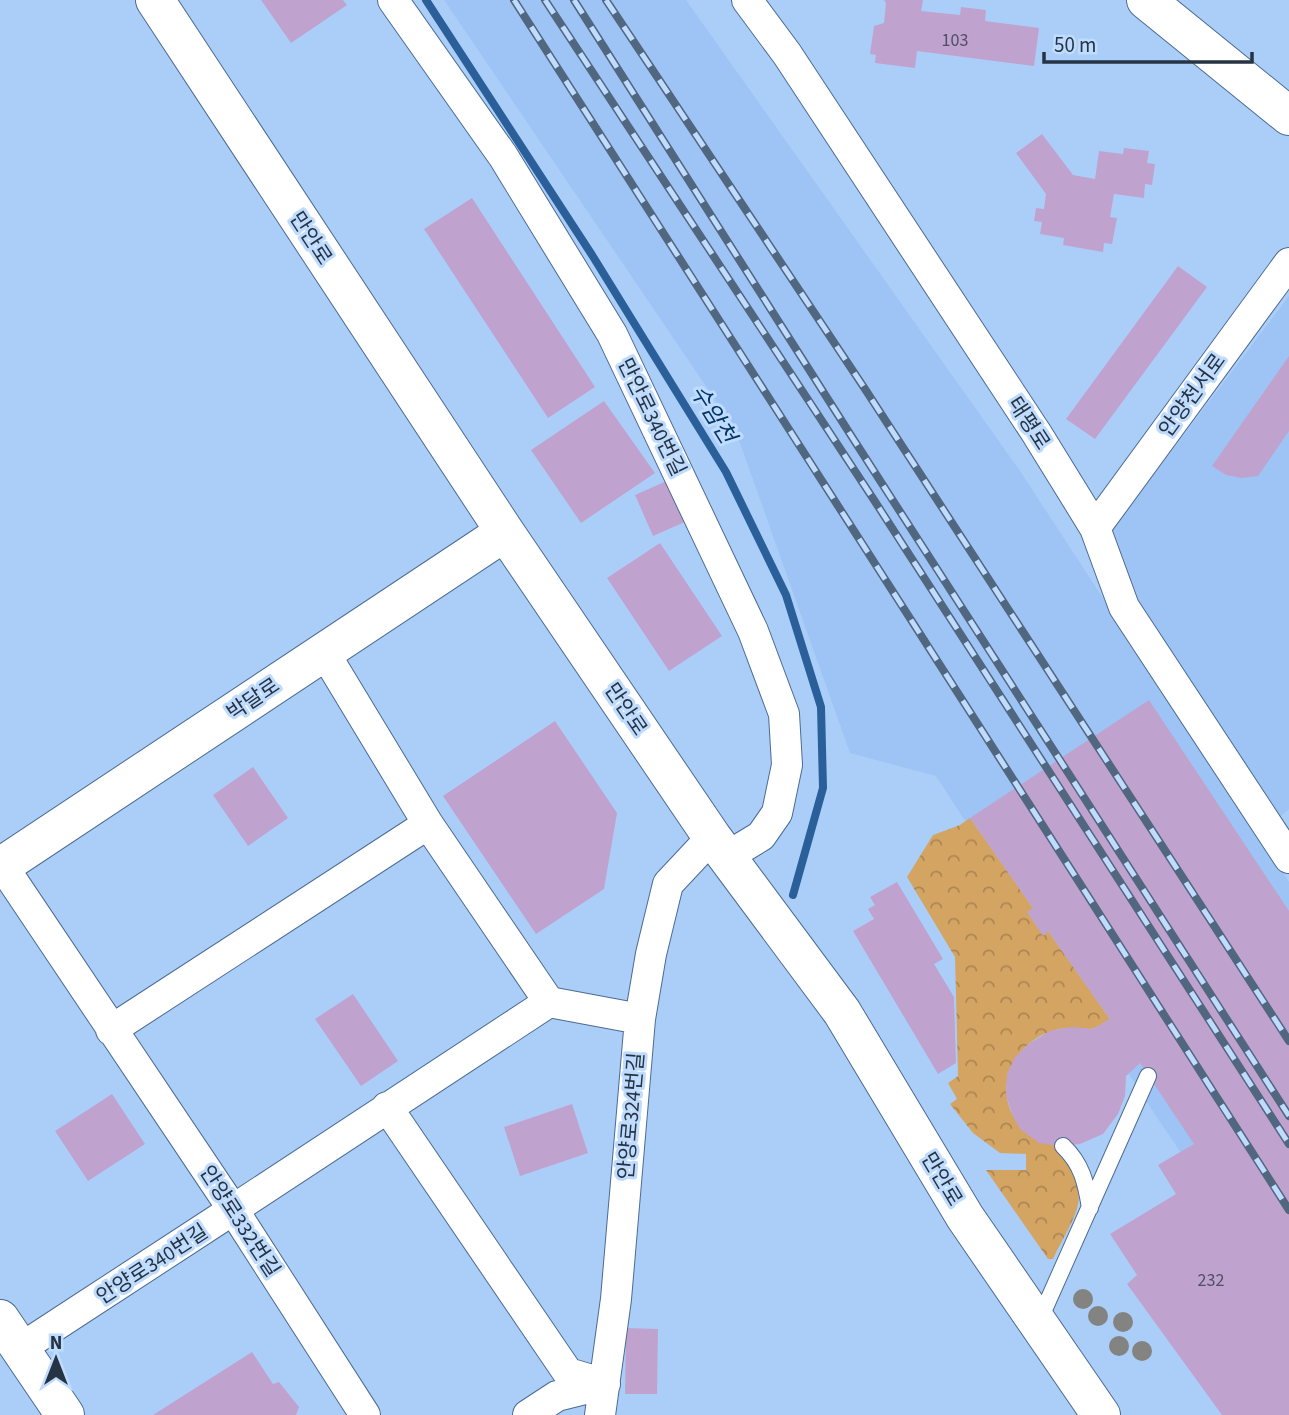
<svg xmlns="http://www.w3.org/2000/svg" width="1289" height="1415" font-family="'Source Sans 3','Noto Sans KR',sans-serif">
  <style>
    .built { fill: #9dc4f5 }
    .forest { fill: url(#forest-crowns) }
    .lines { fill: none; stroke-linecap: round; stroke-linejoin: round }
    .stream { stroke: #2b5f9a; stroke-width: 8 }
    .building { fill: #c0a2cf }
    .service-casing { stroke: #4c6b91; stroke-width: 18 }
    .minor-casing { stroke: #4c6b91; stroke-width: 32 }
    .tertiary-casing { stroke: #4c6b91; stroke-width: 40 }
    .service { stroke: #fff; stroke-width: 16 }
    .minor { stroke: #fff; stroke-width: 30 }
    .tertiary { stroke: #fff; stroke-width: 38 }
    .rail-casing { stroke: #51667f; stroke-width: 8 }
    .rail { stroke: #bfdbfd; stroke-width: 5; stroke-dasharray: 16; stroke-linecap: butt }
    .tree { fill: #838381 }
    .labels { text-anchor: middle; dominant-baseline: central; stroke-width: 6; stroke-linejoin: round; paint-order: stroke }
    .number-label { font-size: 18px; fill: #4c4f66 }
    .street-label { font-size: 21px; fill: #253343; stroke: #bfdbfd }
    .water-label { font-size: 23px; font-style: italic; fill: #033567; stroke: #bfdbfd }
  </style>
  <defs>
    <pattern id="forest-crowns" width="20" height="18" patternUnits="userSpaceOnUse" patternTransform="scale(1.75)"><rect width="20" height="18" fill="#d4a463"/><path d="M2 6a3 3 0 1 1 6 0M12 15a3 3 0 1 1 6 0" fill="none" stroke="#ac8653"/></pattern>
  </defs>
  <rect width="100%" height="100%" fill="#abcef9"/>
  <path class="built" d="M444 0H686L1020 471 1289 882V1312L1156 1116 936 776 850 753 735 429Z
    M1289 296V809L1280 817 1126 585 1105 539Z"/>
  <path class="forest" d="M970 818 1033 908 1044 935 1048 931 1110 1019C1104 1022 1097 1028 1091 1029 1086 1029 1080 1028 1075 1028 1058 1027 1042 1033 1030 1043 989 1075 1004 1136 1055 1145 1094 1198 1079 1206 1053 1259H1048L986 1170H1026V1154L1000 1153 973 1133 950 1104 957 1099 948 1083 958 1076 955 957 907 877 933 835 960 825Z"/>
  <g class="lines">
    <path class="stream" d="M426 0 592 255 726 472 786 595 821 707 823 788 793 895"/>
  </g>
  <path class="building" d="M261 0H343L347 5 291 43Z
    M884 0H923L921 11 960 15 961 7 986 10 985 21 1039 28 1034 66 917 51 915 68 875 63 876 55 870 54 874 26 884 23 886 3Z
    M1042 134 1073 175 1095 179 1099 151 1123 154 1124 148 1149 151 1147 163 1155 164 1152 185 1145 184 1144 198 1114 194 1110 217 1117 218 1112 244 1104 243 1103 252 1063 245 1064 238 1040 234 1042 222 1034 221 1036 208 1044 209 1046 194 1016 153Z
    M472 198 595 387 548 418 424 229Z
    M1178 266 1207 287 1095 439 1066 419Z
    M1289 356V431L1258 476 1242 478 1226 475 1212 466Z
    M604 401 655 473 581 523 531 450Z
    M669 480 687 521 653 536 635 495Z
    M660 543 722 636 669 671 607 578Z
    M1149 700 1289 911V1415H1222L1127 1284 1137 1275 1110 1234 1176 1194 1158 1165 1194 1144 1140 1063 1126 1076 1125 1096 1118 1114 1103 1134 1080 1144 1059 1146 1039 1143 1020 1129 1012 1114 1006 1095 1007 1074 1015 1057 1030 1043 1050 1031 1072 1027 1093 1029 1110 1019 1048 931 1043 936 1027 912 1033 908 970 818Z
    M555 721 617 813 604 889 536 934 443 796Z
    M253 767 288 818 248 846 213 795Z
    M897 882 943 959 934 964 954 997 956 1063 938 1074 853 931 874 919 868 909 875 905 870 897Z
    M353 994 398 1061 361 1086 315 1019Z
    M112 1094 145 1144 88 1181 55 1131Z
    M572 1104 588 1153 520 1176 504 1127Z
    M626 1328 658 1329 657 1394H625Z
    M252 1352 273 1384 279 1382 299 1407 296 1415H153Z"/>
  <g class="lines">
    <g class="service-casing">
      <path id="service" d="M1063 1146C1082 1164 1086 1183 1090 1208
        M1039 1321 1148 1076"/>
    </g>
    <g class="minor-casing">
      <path id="minor" d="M393 0 503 156 612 334 753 631 784 714 787 765 777 813 761 836 728 856
        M747 0 787 54 1037 434 1095 528 1124 607 1289 858
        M1095 528 1289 263
        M0 862 234 1211 365 1415
        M549 1002 640 1019
        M111 1030 428 824
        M387 1107 568 1373 605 1384
        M21 1348C198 1234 372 1117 549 1002L428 824 324 652
        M528 1415 557 1396 605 1384
        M600 1415 616 1299 640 1019 651 954 668 884 712 837"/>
    </g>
    <g class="tertiary-casing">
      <path id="tertiary" d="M155 0 505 532 712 837 842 1012 965 1217 1101 1415
        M1146 0 1289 116
        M0 867 505 532
        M0 1319 65 1415"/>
    </g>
    <use href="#service" class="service"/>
    <use href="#minor" class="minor"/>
    <use href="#tertiary" class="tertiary"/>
    <g class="rail-casing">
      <path id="rail" d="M514 0 1289 1210
        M545 0 874 500 1289 1144
        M574 0 852 437 1289 1116
        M606 0 865 389 1289 1041"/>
    </g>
    <use href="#rail" class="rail"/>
  </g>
  <g class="tree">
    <circle cx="1083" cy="1299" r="10"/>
    <circle cx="1098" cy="1316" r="10"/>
    <circle cx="1123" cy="1322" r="10"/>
    <circle cx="1119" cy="1346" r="10"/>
    <circle cx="1142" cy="1351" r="10"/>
  </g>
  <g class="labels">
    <g class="number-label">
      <text x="955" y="40">103</text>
      <text x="1211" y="1280">232</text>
    </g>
    <g class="street-label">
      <text transform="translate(311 238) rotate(57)">만안로</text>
      <text transform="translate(1192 395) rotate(-54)">안양천서로</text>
      <text transform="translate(652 417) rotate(64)">만안로340번길</text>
      <text transform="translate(1029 423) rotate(57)">태평로</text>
      <text transform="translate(253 699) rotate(-34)">박달로</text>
      <text transform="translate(626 709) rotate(56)">만안로</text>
      <text transform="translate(631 1116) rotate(-85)">안양로324번길</text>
      <text transform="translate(942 1179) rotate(59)">만안로</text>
      <text transform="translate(240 1221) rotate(57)">안양로332번길</text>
      <text transform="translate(152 1264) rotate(-33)">안양로340번길</text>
    </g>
    <g class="water-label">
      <text transform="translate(713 414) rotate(58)">수암천</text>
    </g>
  </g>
  <g transform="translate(56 1359)" stroke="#bfdbfd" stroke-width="5" paint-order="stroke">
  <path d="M0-5L12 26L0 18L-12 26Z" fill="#253343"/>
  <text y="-10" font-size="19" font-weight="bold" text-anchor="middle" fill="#253343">N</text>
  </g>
  <path d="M1044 52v10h208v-10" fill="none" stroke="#253343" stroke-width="3.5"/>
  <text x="1054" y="52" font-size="21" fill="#253343" stroke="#bfdbfd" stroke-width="5" paint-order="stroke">50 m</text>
</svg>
